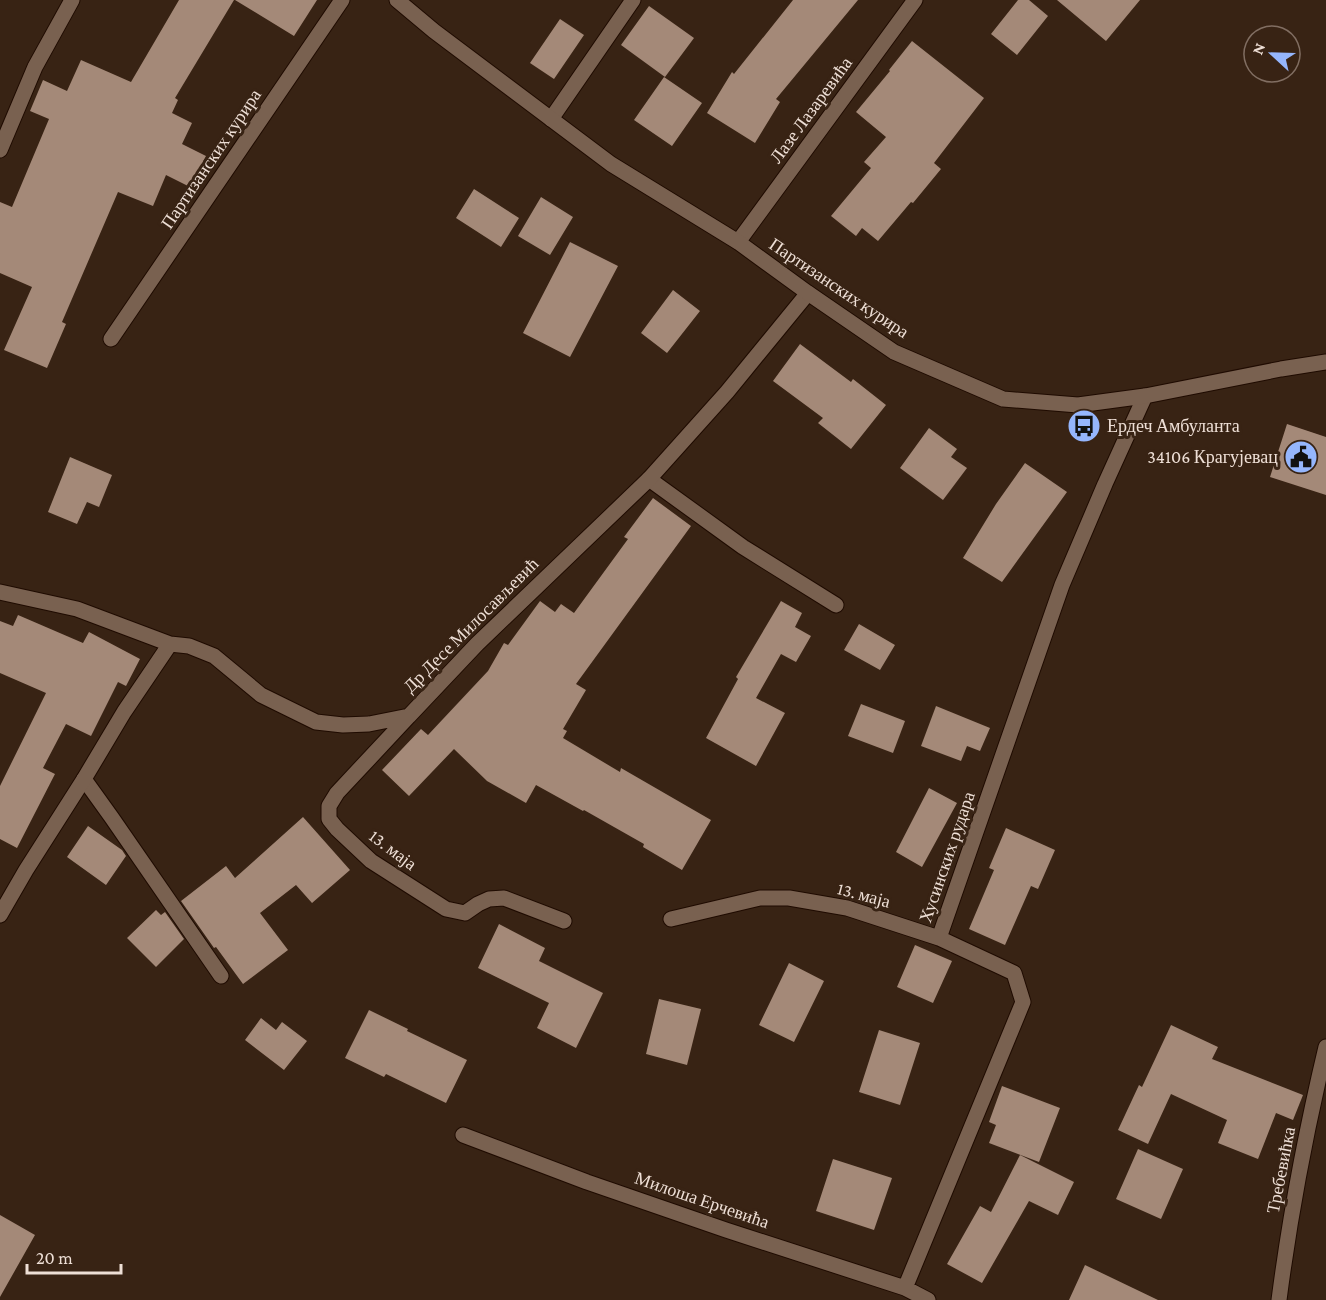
<svg xmlns="http://www.w3.org/2000/svg" width="1326" height="1300" font-family="'Crimson Pro',serif">
  <style>
    .building { fill: #a48978 }
    .lines { fill: none; stroke-linecap: round; stroke-linejoin: round }
    .service-casing { stroke: #1f0b01; stroke-width: 17 }
    .minor-casing { stroke: #1f0b01; stroke-width: 17 }
    .tertiary-casing { stroke: #1f0b01; stroke-width: 17 }
    .service { stroke: #796150; stroke-width: 15 }
    .minor { stroke: #796150; stroke-width: 15 }
    .tertiary { stroke: #796150; stroke-width: 15 }
    .labels { text-anchor: middle; dominant-baseline: central; stroke-width: 6; stroke-linejoin: round; paint-order: stroke }
    .street-label { font-size: 18px; fill: #eedfd6; stroke: #382314 }
    .poi-label { font-size: 18px; fill: #eedfd6; stroke: #382314; text-anchor: start }
  </style>
  <rect width="100%" height="100%" fill="#382314"/>
  <path class="building" d="M179 0H234L175 98 178 100 172 113 192 123 182 144 206 156 190 187 166 175 153 206 118 192 62 322 66 324 47 368 4 350 32 287 0 273V202L12 207 49 119 30 111 43 80 67 91 81 60 131 82Z
    M235 0H317L294 36Z
    M793 0H858L776 99 780 102 755 143 707 113 732 72 734 74Z
    M1018 0H1029L1048 16 1017 55 991 34Z
    M1057 0H1140L1106 41Z
    M649 6 694 38 665 77 621 45Z
    M560 19 584 35 554 79 530 63Z
    M912 41 984 98 934 163 941 169 913 203 911 202 878 241 862 228 856 236 831 216 871 168 864 162 886 137 856 112 890 71 889 70Z
    M664 77 702 103 672 146 634 120Z
    M474 189 519 218 501 247 456 218Z
    M541 197 573 217 550 255 518 236Z
    M570 242 618 266 570 357 523 333Z
    M673 290 700 311 667 353 641 333Z
    M800 344 851 382 853 379 886 405 851 449 818 423 823 418 773 381Z
    M1287 424 1326 437V495L1270 477Z
    M929 428 957 449 951 457 967 468 943 500 900 468Z
    M70 457 112 475 99 507 87 502 77 524 48 512Z
    M1025 463 1067 492 1002 582 963 558 996 504Z
    M653 498 691 526 576 684 586 690 563 729 567 731 563 738 620 772 621 768 711 820 682 870 643 847 644 844 584 810 583 811 536 785 526 803 487 781 454 749 409 796 382 770 421 729 428 735 488 671 504 643 508 645 540 601 555 612 561 604 574 613 628 539 624 537Z
    M781 601 802 613 795 627 811 636 796 662 781 654 756 698 785 713 756 766 706 738 738 679 736 677Z
    M18 615 83 643 89 632 140 659 126 686 118 682 91 736 66 724 43 768 55 774 17 848 0 839V786L46 693 0 673V621L13 626Z
    M859 624 895 645 880 670 844 650Z
    M861 704 905 721 893 753 848 736Z
    M936 706 990 728 980 751 967 746 961 761 921 746Z
    M929 788 957 803 922 867 896 852Z
    M303 817 350 870 312 903 296 885 260 913 288 950 243 984 216 947 214 948 181 901 226 866 235 878Z
    M88 826 122 850 126 856 106 885 67 857Z
    M1006 828 1055 850 1038 889 1031 886 1005 945 969 929 994 870 989 868Z
    M156 910 161 915 165 912 184 939 156 967 127 938Z
    M499 924 545 948 539 961 603 993 576 1048 537 1028 549 1003 478 968Z
    M915 945 952 961 933 1003 897 987Z
    M789 963 824 981 794 1042 759 1025Z
    M659 999 701 1009 687 1065 646 1054Z
    M369 1010 408 1029 407 1031 467 1060 446 1103 386 1074 384 1077 345 1058Z
    M261 1018 276 1030 282 1022 307 1041 284 1070 245 1040Z
    M1171 1025 1218 1047 1212 1059 1303 1095 1293 1120 1276 1113 1258 1159 1218 1143 1227 1120 1171 1094 1148 1144 1118 1130 1139 1085 1142 1087Z
    M879 1030 920 1043 900 1105 859 1092Z
    M1002 1086 1060 1108 1039 1162 989 1143 996 1125 989 1122Z
    M1138 1149 1183 1169 1161 1219 1116 1199Z
    M1020 1155 1074 1182 1058 1215 1029 1201 982 1283 947 1264 980 1206 991 1212Z
    M833 1159 892 1178 874 1230 816 1211Z
    M0 1215 35 1235 0 1297Z
    M1085 1265 1158 1300H1069Z"/>
  <g class="lines">
    <g class="service-casing">
      <path id="service" d="M0 150 35 67 72 0
        M649 479 743 547 836 605
        M84 779 112 818 221 976"/>
    </g>
    <g class="minor-casing">
      <path id="minor" d="M551 119 633 0
        M738 242 915 0
        M111 339 342 0
        M0 592 77 609 170 644
        M409 716 337 793 329 806V819L337 829 371 861 446 909 465 913 478 904 489 899 504 898 564 921
        M0 915 26 870 84 779 124 712 170 644 189 646 214 656 261 695 316 722 343 725 369 724 409 716 477 644 649 479 727 392 808 293
        M671 919 760 898H789L847 908 939 938
        M463 1135 587 1182 726 1230 905 1288 928 1300
        M905 1288 1023 1002 1014 973 939 938 1062 585 1105 484 1145 396
        M1279 1300C1290 1215 1306 1131 1326 1047"/>
    </g>
    <g class="tertiary-casing">
      <path id="tertiary" d="M397 0 434 31 611 164 738 242 808 293 894 352 1003 399 1078 405 1145 396 1281 369 1326 362"/>
    </g>
    <use href="#service" class="service"/>
    <use href="#minor" class="minor"/>
    <use href="#tertiary" class="tertiary"/>
  </g>
  <defs>
    <g id="bus-disc" transform="scale(1.725)"><circle r="9.5" fill="#95b6fd" stroke="#382314"/><path d="M-5-6H5V4H4V6H2V4H-2V6H-4V4H-5ZM-3.5-4V0h7V-4ZM-3.5 1.2v1.5H-2V1.2ZM2 1.2v1.5H3.5V1.2Z" fill="#111"/></g>
    <g id="civic-disc" transform="scale(1.725)"><circle r="9.5" fill="#95b6fd" stroke="#382314"/><path d="M-.6-6.5H3V-4.5H.6V-3L4-1V1h2V6H-6V1h2V-1L-.6-3ZM-1.2 2.5V6h2.4V2.5Z" fill="#111"/></g>
  </defs>
  <g fill-rule="evenodd">
    <use href="#bus-disc" x="1084" y="426"/>
    <use href="#civic-disc" x="1301" y="457"/>
  </g>
  <g class="labels">
    <g class="street-label">
      <text transform="translate(811 110) rotate(-54)">Лазе Лазаревића</text>
      <text transform="translate(211 159) rotate(-56)">Партизанских курира</text>
      <text transform="translate(839 288) rotate(34)">Партизанских курира</text>
      <text transform="translate(471 625) rotate(-45)">Др Десе Милосављевић</text>
      <text transform="translate(393 850) rotate(37)">13. маја</text>
      <text transform="translate(947 857) rotate(-71)">Хусинских рудара</text>
      <text transform="translate(864 895) rotate(15)">13. маја</text>
      <text transform="translate(1281 1170) rotate(-79)">Требевићка</text>
      <text transform="translate(702 1200) rotate(19)">Милоша Ерчевића</text>
    </g>
    <g class="poi-label">
      <text x="1107" y="426">Ердеч Амбуланта</text>
      <text x="1278" y="457" text-anchor="end">34106 Крагујевац</text>
    </g>
  </g>
  <g transform="translate(1272 54) rotate(292)"><circle r="28" fill="#382314" stroke="#816e62" stroke-width="1.5"/>
  <path d="M0-4.5L10 22L0 15L-10 22Z" fill="#95b6fd"/>
  <text y="-9" font-size="16" font-weight="bold" text-anchor="middle" fill="#eedfd6">N</text>
  </g>
  <path d="M27 1264v9h94v-9" fill="none" stroke="#eedfd6" stroke-width="3"/>
  <text x="36" y="1264" font-size="18" fill="#eedfd6" stroke="#382314" stroke-width="4.5" paint-order="stroke">20 m</text>
</svg>
